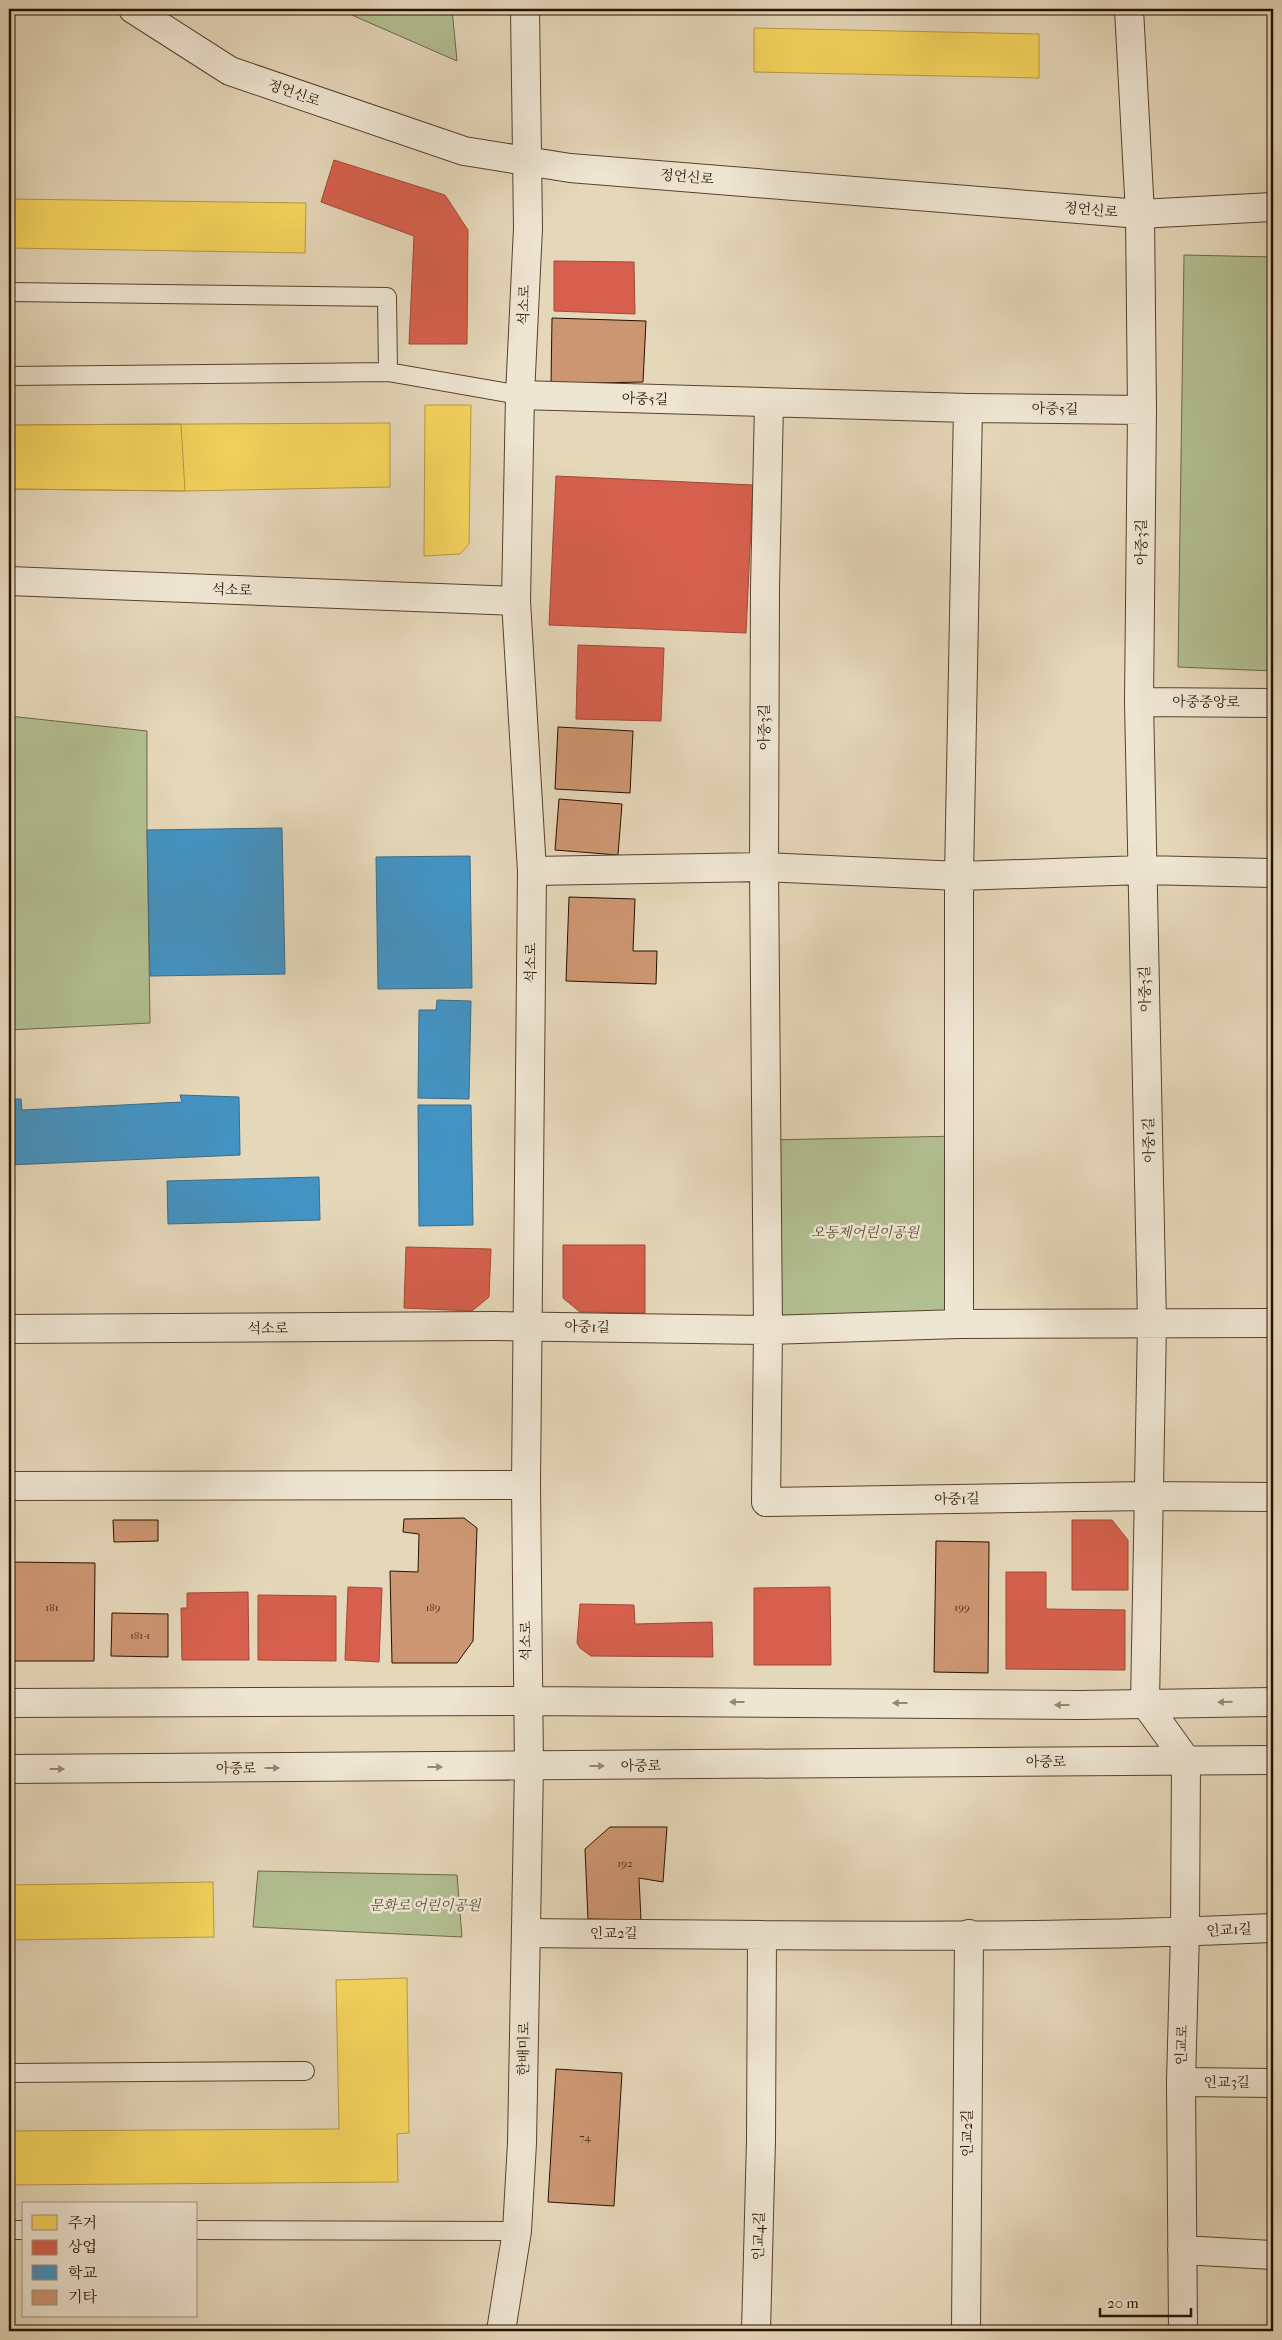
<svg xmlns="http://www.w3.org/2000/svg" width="1282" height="2340" font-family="'IM FELL French Canon','Noto Serif KR',serif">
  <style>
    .green { fill: #b2bf91; stroke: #6d6848 }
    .homes { fill: #f6d55c; stroke: #b89a40 }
    .shops { fill: #d6604d; stroke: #a24836 }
    .schools { fill: #4393c3; stroke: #3b6c88 }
    .building { fill: #cd9672; stroke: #281100 }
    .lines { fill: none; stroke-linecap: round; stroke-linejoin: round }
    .service-casing { stroke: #57422e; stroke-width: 20 }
    .minor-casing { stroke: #57422e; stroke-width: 30 }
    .tertiary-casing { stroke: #57422e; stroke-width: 30 }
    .service { stroke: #eee5d2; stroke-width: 18 }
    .minor { stroke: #eee5d2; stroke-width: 28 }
    .tertiary { stroke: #eee5d2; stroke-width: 28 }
    .oneway { fill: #958674 }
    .labels { text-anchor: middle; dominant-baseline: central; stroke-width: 5; stroke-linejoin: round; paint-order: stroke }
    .number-label { font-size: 11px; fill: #51321c }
    .street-label { font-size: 14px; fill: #281100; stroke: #eee5d2 }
    .park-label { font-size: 14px; font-style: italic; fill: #584e33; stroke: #eee5d2 }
  </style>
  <rect width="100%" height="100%" fill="#e5d7b9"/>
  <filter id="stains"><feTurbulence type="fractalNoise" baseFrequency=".004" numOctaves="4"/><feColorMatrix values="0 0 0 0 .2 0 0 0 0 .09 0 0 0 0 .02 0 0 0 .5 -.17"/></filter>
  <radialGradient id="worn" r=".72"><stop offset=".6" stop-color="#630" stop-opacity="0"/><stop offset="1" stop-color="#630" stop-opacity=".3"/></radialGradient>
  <path class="green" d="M338 9H452L457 61Z
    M1184 255 1273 257V671L1178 667Z
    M9 716 147 731V830L150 1023 9 1030Z
    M961 1136 959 1324 768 1330 765 1140Z
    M258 1871 457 1875 462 1937 253 1927Z"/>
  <path class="homes" d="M754 28 1039 34V78L754 72Z
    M9 199 306 203 305 253 9 248Z
    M425 405H471L469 544 460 554 424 556Z
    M390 423V487L185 491 9 489V425Z
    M181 424 185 491 9 489V425Z
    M213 1882 214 1937 9 1940V1885Z
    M407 1978 409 2133 397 2134 398 2182 10 2185 9 2131 339 2129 336 1980Z"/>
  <path class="shops" d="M334 160 445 195 468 230 467 344H409L414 236 321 202Z
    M554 261 634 262 635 314 554 311Z
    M556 476 753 485 746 633 549 625Z
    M578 645 664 648 661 721 576 719Z
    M563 1245H645V1313L580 1312 563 1298Z
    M406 1247 491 1249 489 1297 472 1311 404 1308Z
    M1072 1520H1112L1128 1540V1590H1072Z
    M1006 1572H1046V1609L1125 1610V1670L1006 1669Z
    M348 1587 382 1588 379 1662 345 1660Z
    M830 1587 831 1665H754V1588Z
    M248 1592 249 1660H182L181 1608H187V1593Z
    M258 1595 336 1596V1661L258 1660Z
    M580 1604 634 1605 635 1624 712 1622 713 1657 591 1656 580 1648 577 1643Z"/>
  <path class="schools" d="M282 828 285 974 150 976 147 830Z
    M470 856 472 988 378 989 376 857Z
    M437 1000 471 1001 469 1099 418 1098 419 1010H436Z
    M180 1095 239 1097 240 1155 9 1165V1099H21L22 1110 182 1102Z
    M418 1105H471L473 1225 419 1226Z
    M319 1177 320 1220 168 1224 167 1181Z"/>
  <path class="building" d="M552 318 646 321 643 382 551 384Z
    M558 727 633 731 630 793 555 789Z
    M559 799 622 804 618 855 555 850Z
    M569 897 635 899 633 951H657L656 984 566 981Z
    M464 1518 477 1528 473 1641 457 1663H392L390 1571 418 1572 419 1534 403 1532 404 1519Z
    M113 1520H158V1541L114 1542Z
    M936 1541 989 1542 988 1673 934 1672Z
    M9 1562 95 1563 94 1661H9Z
    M112 1613 168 1614V1657L111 1656Z
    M610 1827H667L663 1882 639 1878 641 1920 588 1919 585 1849Z
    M556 2069 622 2073 614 2206 548 2202Z"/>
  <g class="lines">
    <g class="service-casing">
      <path id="service" d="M9 292 387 297 388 372
        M9 376 388 372 520 395
        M9 2073 305 2071
        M9 2230H24
        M196 2230 517 2231"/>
    </g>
    <g class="minor-casing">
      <path id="minor" d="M1129 9 1140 214 1142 410 1139 702 1152 1324 1145 1703 1186 1760 1185 1932 1181 2082 1183 2331
        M520 395 968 408 1142 410
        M769 403 765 588 764 867 768 1330 766 1502 1148 1496 1273 1497
        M9 581 516 601
        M1139 702 1273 703
        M532 871 764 867 959 876 1143 870 1273 873
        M959 1324V876L968 408
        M9 1329 495 1326 768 1330 959 1324 1273 1323
        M9 1486 526 1485
        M527 1933C775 1935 1025 1940 1273 1928
        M1181 2082 1273 2083
        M1182 2250 1273 2255
        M756 2331 761 2140 762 1935
        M966 2331 969 1934"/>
    </g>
    <g class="tertiary-casing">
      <path id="tertiary" d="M133 9 230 71 464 151 570 168 1140 214 1273 207
        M9 1703 527 1701 1081 1705 1273 1702
        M9 1769 1273 1760
        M501 2331 517 2231 522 2143 529 1766 526 1485 532 871 516 601 520 395 528 228 525 9"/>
    </g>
    <use href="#service" class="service"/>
    <use href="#minor" class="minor"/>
    <use href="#tertiary" class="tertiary"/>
  </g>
  <defs><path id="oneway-solid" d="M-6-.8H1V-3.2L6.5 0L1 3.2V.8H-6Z" transform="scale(1.25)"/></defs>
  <g class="oneway">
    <use href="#oneway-solid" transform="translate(737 1702) rotate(-180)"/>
    <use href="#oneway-solid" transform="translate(1225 1702) rotate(179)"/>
    <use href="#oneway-solid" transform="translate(900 1703) rotate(-180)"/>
    <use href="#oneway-solid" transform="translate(1062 1705) rotate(-180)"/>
    <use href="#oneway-solid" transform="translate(597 1766)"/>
    <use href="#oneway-solid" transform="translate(435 1767)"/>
    <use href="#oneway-solid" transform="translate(272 1768)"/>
    <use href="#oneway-solid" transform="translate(57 1769)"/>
  </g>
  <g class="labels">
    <g class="number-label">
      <text x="52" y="1607">181</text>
      <text x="433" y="1607">189</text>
      <text x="962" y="1607">199</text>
      <text x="140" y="1635">181-1</text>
      <text x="625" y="1863">192</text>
      <text x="585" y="2137">74</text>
    </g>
    <g class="street-label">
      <text transform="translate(294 93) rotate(19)">정언신로</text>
      <text transform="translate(687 177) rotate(5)">정언신로</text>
      <text transform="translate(1091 210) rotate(5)">정언신로</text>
      <text transform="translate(524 305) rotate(-88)">석소로</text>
      <text transform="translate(645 399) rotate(2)">아중5길</text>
      <text transform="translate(1055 409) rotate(1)">아중5길</text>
      <text transform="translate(1141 542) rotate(-90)">아중3길</text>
      <text transform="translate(232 590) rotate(2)">석소로</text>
      <text transform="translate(1206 702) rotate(1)">아중중앙로</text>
      <text transform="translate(764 727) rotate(-90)">아중3길</text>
      <text transform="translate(531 963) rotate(-89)">석소로</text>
      <text transform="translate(1145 989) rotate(-91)">아중3길</text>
      <text transform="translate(1149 1140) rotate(-91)">아중1길</text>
      <text transform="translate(587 1327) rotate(1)">아중1길</text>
      <text x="268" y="1328">석소로</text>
      <text transform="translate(957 1499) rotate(-1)">아중1길</text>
      <text transform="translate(526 1641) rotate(-91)">석소로</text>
      <text transform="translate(1046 1762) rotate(-1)">아중로</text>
      <text transform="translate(641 1766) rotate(-1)">아중로</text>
      <text x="236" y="1768">아중로</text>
      <text transform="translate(1229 1930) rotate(-3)">인교1길</text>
      <text x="614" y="1933">인교2길</text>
      <text transform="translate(1182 2045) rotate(-88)">인교로</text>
      <text transform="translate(524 2049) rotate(-89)">한배미로</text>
      <text x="1227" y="2082">인교3길</text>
      <text transform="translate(967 2133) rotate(-90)">인교2길</text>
      <text transform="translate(759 2236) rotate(-89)">인교4길</text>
    </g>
    <g class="park-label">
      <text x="865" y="1232">오동제어린이공원</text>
      <text x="425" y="1905">문화로 어린이공원</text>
    </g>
  </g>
  <rect width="1282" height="2340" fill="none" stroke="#e5d7b9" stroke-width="30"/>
  <rect x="10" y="10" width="1262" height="2320" fill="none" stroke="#281100" stroke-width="2.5"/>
  <rect x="15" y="15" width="1252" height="2310" fill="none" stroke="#281100"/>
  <rect x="22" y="2202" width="175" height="115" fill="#eee5d2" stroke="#9f907e"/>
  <rect x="32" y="2215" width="25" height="15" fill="#f6d55c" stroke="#9f907e"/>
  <text x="68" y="2228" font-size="15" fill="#281100">주거</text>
  <rect x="32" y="2240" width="25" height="15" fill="#d6604d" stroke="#9f907e"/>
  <text x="68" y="2252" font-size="15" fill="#281100">상업</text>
  <rect x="32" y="2265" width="25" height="15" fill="#4393c3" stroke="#9f907e"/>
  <text x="68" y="2278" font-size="15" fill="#281100">학교</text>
  <rect x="32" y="2290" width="25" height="15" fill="#cd9672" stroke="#9f907e"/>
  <text x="68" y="2302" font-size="15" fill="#281100">기타</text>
  <path d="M1100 2308v8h91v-8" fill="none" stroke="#281100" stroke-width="2.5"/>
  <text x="1107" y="2308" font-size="15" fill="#281100" stroke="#eee5d2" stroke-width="4" paint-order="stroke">20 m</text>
  <rect width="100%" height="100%" filter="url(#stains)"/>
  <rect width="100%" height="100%" fill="url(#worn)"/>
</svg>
